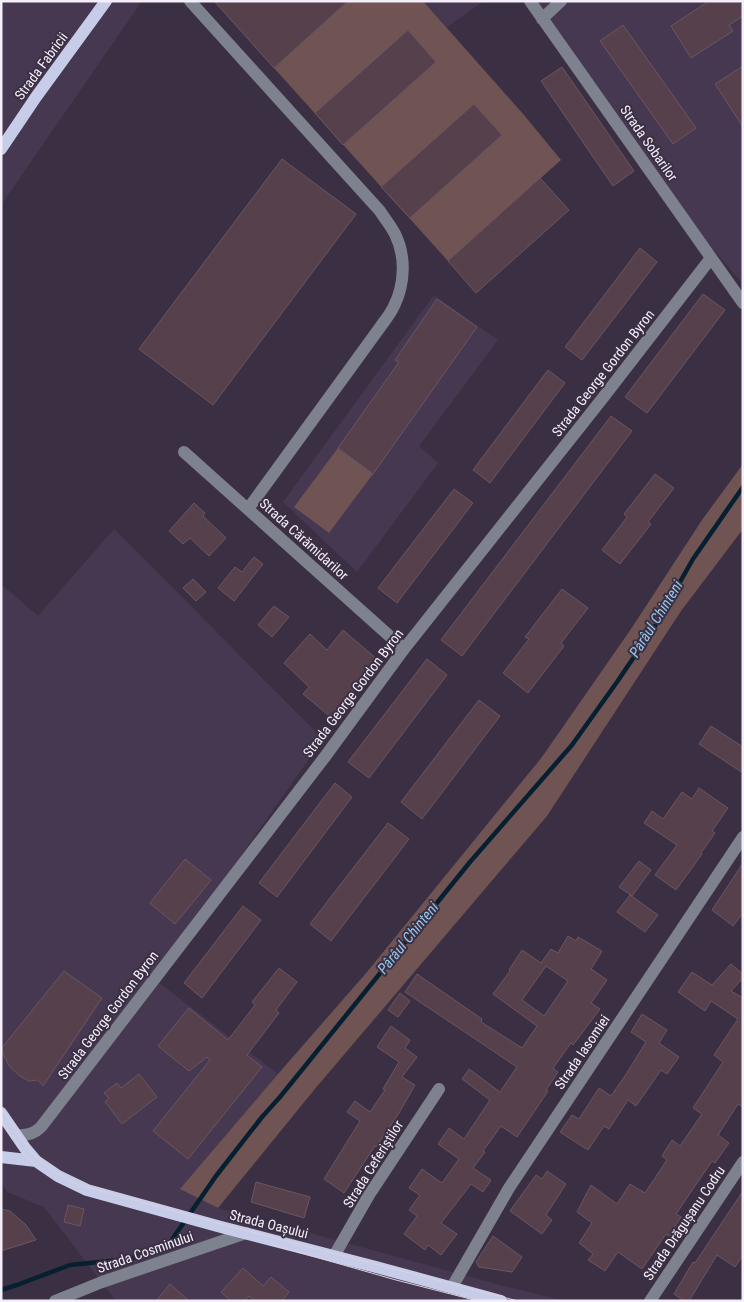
<svg xmlns="http://www.w3.org/2000/svg" width="744" height="1302" font-family="'Roboto Condensed',sans-serif">
  <style>
    .built { fill: #463851 }
    .green { fill: #705353 }
    .lines { fill: none; stroke-linecap: round; stroke-linejoin: round }
    .stream { stroke: #062031; stroke-width: 4.5 }
    .building { fill: #55404c; stroke: #6b5561; fill-rule: evenodd }
    .minor { stroke: #7e818e; stroke-width: 12 }
    .major { stroke: #c7cde8; stroke-width: 12 }
    .tram { stroke: #d9d2df; stroke-width: 1 }
    .labels { text-anchor: middle; dominant-baseline: central; stroke-width: 4; stroke-linejoin: round; paint-order: stroke }
    .street-label { font-size: 14px; fill: #f4eefa; stroke: #3b3043 }
    .water-label { font-size: 15px; font-style: italic; fill: #94c6ec; stroke: #3b3043 }
  </style>
  <rect width="100%" height="100%" fill="#3b3043"/>
  <path class="built" d="M1 1H142L1 205Z
    M423 1H484L447 27Z
    M530 1H743V284L670 199Z
    M434 295 498 340 419 446 438 463 357 572 283 502Z
    M114 529 323 739 154 979 278 1074 181 1189 218 1208 500 1285 565 1301H116L44 1207 7 1192 1 1182V584L38 616Z"/>
  <path class="green" d="M348 1H423L524 115 561 160 448 261 274 68Z
    M338 448 373 474 329 533 294 507Z
    M743 464V529L681 611 547 816 314 1090 218 1208 180 1189 278 1074 367 972 542 757 631 629 702 520Z"/>
  <g class="lines">
    <path class="stream" d="M1 1290 17 1285 70 1265 129 1259 159 1250 171 1241 216 1176 262 1117 280 1097 470 862 572 745 617 682 655 626 693 559 743 487"/>
  </g>
  <path class="building" d="M214 1H348L274 68Z
    M709 1H743V16L729 25 733 31 691 58 671 26Z
    M623 25 696 128 673 144 600 41Z
    M408 30 436 62 343 145 315 113Z
    M743 66V127L715 84Z
    M562 67 634 171 613 186 541 81Z
    M474 104 502 135 410 218 381 187Z
    M282 159 356 214 213 405 139 349Z
    M540 178 569 210 476 293 448 261Z
    M640 248 657 262 582 360 565 347Z
    M703 294 725 310 647 413 625 397Z
    M437 299 477 327 373 474 338 448 399 362 395 360Z
    M548 370 565 383 490 483 473 470Z
    M611 416 632 431 462 656 441 640Z
    M655 474 674 488 648 522 651 524 620 564 602 550 627 517 624 514Z
    M454 489 473 503 397 603 378 588Z
    M194 503 205 513 203 516 226 538 209 556 190 538 183 544 169 531Z
    M254 557 263 564 234 601 218 588 235 567 242 572Z
    M193 579 206 592 196 601 183 588Z
    M562 589 588 608 561 643 564 646 528 693 503 673 529 639 525 637Z
    M274 606 289 617 272 637 258 625Z
    M343 630 378 660 333 719 303 694 309 687 284 663 310 634 327 650Z
    M427 659 447 675 369 778 348 762Z
    M479 700 500 716 422 819 401 802Z
    M711 726 743 747V773L699 744Z
    M335 783 352 797 277 897 259 883Z
    M699 788 728 808 712 831 715 833 701 853 702 854 676 890 655 875 677 845 644 823 652 811 663 819 682 792 692 799Z
    M388 823 409 839 331 941 310 924Z
    M185 859 211 880 175 924 150 903Z
    M639 861 651 870 632 896 619 887Z
    M743 863V913L733 926 712 910Z
    M630 895 658 915 645 932 617 912Z
    M243 906 261 920 202 998 184 983Z
    M568 936 576 941 578 937 602 951 591 969 607 980 591 1003 600 1009 573 1045 571 1043 553 1068 558 1072 546 1090 548 1091 517 1137 501 1126 483 1151 485 1152 473 1168 491 1180 483 1192 471 1184 441 1223 457 1234 441 1255 428 1245 425 1250 404 1234 417 1216 409 1210 420 1195 409 1188 422 1169 442 1183 459 1159 438 1144 449 1128 464 1139 490 1100 462 1079 469 1069 500 1092 517 1067 405 992 417 974 482 1019 481 1022 522 1048 537 1026 493 994 510 971 509 970 522 950 541 963 551 949 558 953ZM546 966 568 981 544 1016 522 1000Z
    M731 964 743 974V978L731 991 743 998V1107L738 1104 718 1135 729 1143 715 1163 712 1161 697 1183 676 1214 681 1217 669 1236 666 1234 642 1269 618 1252 605 1271 588 1260 593 1254 579 1243 592 1223 577 1212 591 1185 617 1204 630 1184 645 1193 667 1160 662 1156 672 1140 680 1146 702 1114 693 1108 723 1062 714 1055 738 1019 711 1001 705 1011 678 992 692 972 712 985Z
    M279 968 297 982 276 1010 279 1013 247 1055 262 1067 188 1159 153 1131 210 1060 207 1057 189 1071 158 1046 189 1008 228 1040 255 1005 252 1002Z
    M64 971 102 998 43 1086 38 1080 29 1081 20 1076 10 1067 5 1058 1 1049Z
    M400 993 410 1001 398 1017 388 1010Z
    M642 1014 667 1030 659 1043 679 1057 667 1074 661 1070 636 1106 628 1100 609 1129 604 1126 588 1150 560 1132 572 1115 579 1119 599 1088 611 1096 625 1076 646 1042 631 1032Z
    M391 1026 410 1040 405 1048 417 1057 402 1077 415 1085 399 1113 376 1147 375 1146 344 1193 324 1179 360 1121 347 1112 355 1101 370 1112 385 1090 383 1089 399 1062 377 1047Z
    M139 1074 157 1097 122 1124 105 1102 109 1098 104 1093 117 1083 121 1088Z
    M547 1171 566 1184 546 1215 552 1220 542 1234 510 1211 536 1175 542 1179Z
    M256 1182 310 1197 304 1218 251 1202Z
    M743 1191V1255L735 1267 717 1255 689 1301H684L674 1294 693 1262 695 1263Z
    M68 1205 84 1209 80 1226 64 1222Z
    M1 1209 10 1211 26 1225 36 1240 1 1251Z
    M493 1236 522 1257 512 1272 479 1267 476 1262Z
    M243 1268 263 1286 271 1277 289 1292 282 1301H255L249 1296 244 1301H231L221 1292Z
    M170 1284 189 1301H156Z"/>
  <g class="lines">
    <path class="minor" d="M190 1 380 211C385 219 391 226 395 234 406 256 405 284 394 306 391 313 386 319 381 326L248 509
      M530 1 743 303
      M542 19 561 1
      M184 452 404 649
      M16 1135C26 1136 34 1134 41 1127L324 758 404 649 602 399 711 258
      M334 1256 369 1195 439 1089
      M452 1287 509 1188 743 837
      M55 1301 102 1282 246 1233
      M650 1301 743 1162"/>
    <path class="major" d="M1 149 36 97 106 1
      M1 1113 25 1148 36 1161 58 1176 87 1190 221 1227 376 1267 501 1301
      M1 1157 36 1161"/>
    <path class="tram" d="M1 1108 33 1154 48 1167 58 1174 79 1185 225 1225 518 1301
      M1 1121 21 1150 35 1165
      M273 1245 396 1280 478 1301"/>
  </g>
  <g class="labels">
    <g class="street-label">
      <text transform="translate(41 66) rotate(-54)">Strada Fabricii</text>
      <text transform="translate(649 143) rotate(55)">Strada Sobarilor</text>
      <text transform="translate(603 373) rotate(-52)">Strada George Gordon Byron</text>
      <text transform="translate(304 539) rotate(42)">Strada Cărămidarilor</text>
      <text transform="translate(353 693) rotate(-53)">Strada George Gordon Byron</text>
      <text transform="translate(108 1015) rotate(-53)">Strada George Gordon Byron</text>
      <text transform="translate(582 1052) rotate(-56)">Strada Iasomiei</text>
      <text transform="translate(373 1164) rotate(-58)">Strada Ceferiștilor</text>
      <text transform="translate(684 1223) rotate(-56)">Strada Drăgușanu Codru</text>
      <text transform="translate(269 1224) rotate(14)">Strada Oașului</text>
      <text transform="translate(145 1252) rotate(-19)">Strada Cosminului</text>
    </g>
    <g class="water-label">
      <text transform="translate(656 619) rotate(-58)">Pârâul Chinteni</text>
      <text transform="translate(408 938) rotate(-51)">Pârâul Chinteni</text>
    </g>
  </g>
  <rect width="744" height="1302" fill="none" stroke="#f4eefa" stroke-width="5"/>
</svg>
